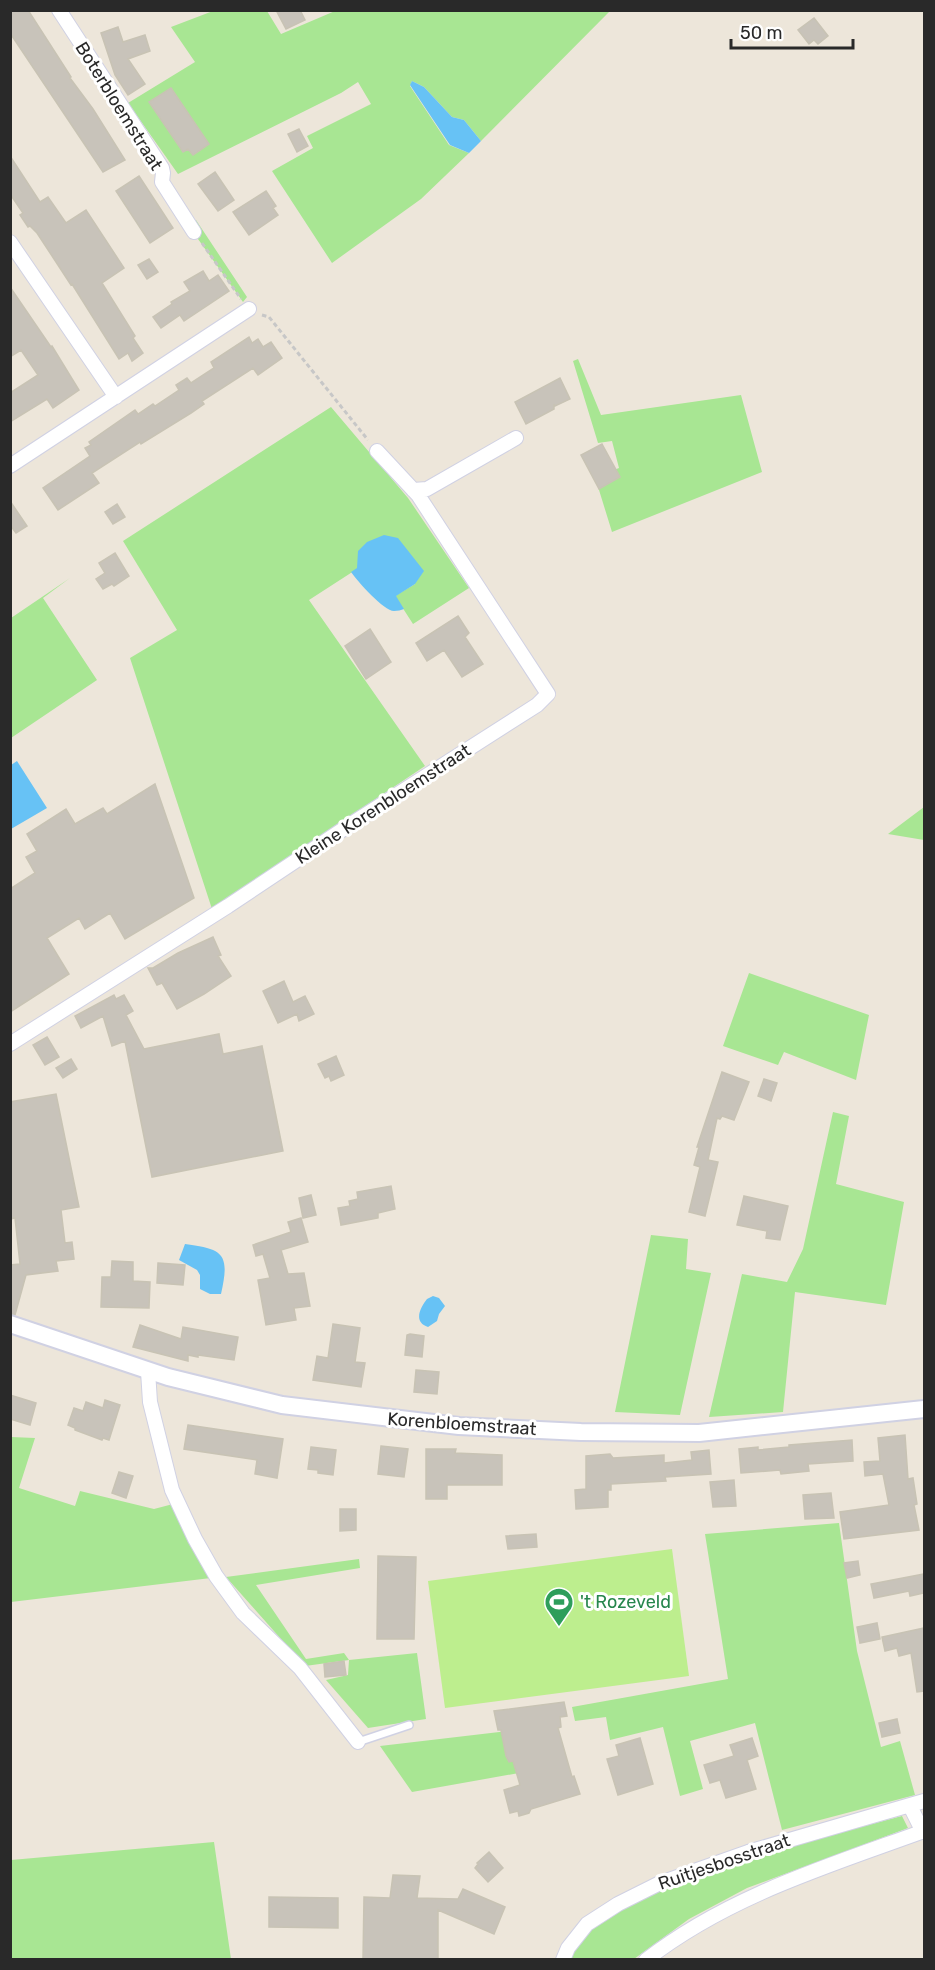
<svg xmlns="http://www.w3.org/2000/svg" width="935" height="1970" font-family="Rubik,sans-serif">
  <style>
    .green { fill: #a8e693 }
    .pitch { fill: #bdee8e }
    .water { fill: #67c2f5 }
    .building { fill: #c8c3ba; stroke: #c8c3b4; stroke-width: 1.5 }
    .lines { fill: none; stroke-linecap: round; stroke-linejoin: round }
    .service-casing { stroke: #d0d1e3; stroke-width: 10 }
    .minor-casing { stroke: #d0d1e3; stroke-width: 16 }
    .tertiary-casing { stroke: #d0d1e3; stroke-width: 20 }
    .path { stroke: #c7c7c7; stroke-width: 3; stroke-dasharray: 4.5 3; stroke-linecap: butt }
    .service { stroke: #fff; stroke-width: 7 }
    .minor { stroke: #fff; stroke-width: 14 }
    .tertiary { stroke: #fff; stroke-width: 16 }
    .labels { text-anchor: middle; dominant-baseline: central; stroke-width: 6; stroke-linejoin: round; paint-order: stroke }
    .street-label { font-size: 18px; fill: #292929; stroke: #fff }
    .leisure-label { font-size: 18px; fill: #27864d; stroke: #fff; text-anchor: start }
  </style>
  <rect width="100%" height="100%" fill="#ede6da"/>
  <path class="green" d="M213 11H267L281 34 335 11H610L481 141 464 120 452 117 424 87 412 81 410 86 449 145 469 153 421 199 332 263 272 171 313 148 307 136 371 104 358 82 341 93 178 174 128 103 195 62 171 27Z
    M196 220 247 297 243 302 188 225Z
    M578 359 601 415 741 395 762 472 612 532 595 477 619 468 612 441 598 443 573 361Z
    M331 407 408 498 469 588 413 624 395 596 415 584 357 569 309 600 425 766 212 909 130 658 177 630 123 541Z
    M70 578 43 598 97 680 11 738V618Z
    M924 807V840L888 834Z
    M749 973 869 1015 856 1080 784 1052 778 1065 723 1046Z
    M833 1112 849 1116 836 1184 904 1202 886 1305 795 1292 783 1412 709 1417 742 1274 787 1282 803 1249Z
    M651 1235 688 1239 686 1269 711 1273 680 1415 615 1412Z
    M11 1437 35 1438 19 1488 75 1506 80 1491 154 1509 173 1504 211 1578 11 1602Z
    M839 1523 857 1651 881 1747 900 1741 915 1795 782 1830 755 1723 690 1741 703 1789 680 1796 663 1727 610 1740 606 1717 575 1721 572 1707 728 1679 705 1534Z
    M359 1559 360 1568 256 1585 306 1659 344 1653 349 1660 417 1653 426 1719 368 1728 326 1680 348 1675 349 1660 305 1666 226 1577Z
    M524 1729 530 1771 412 1792 380 1746Z
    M902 1816 908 1828 747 1888 689 1919 634 1959 569 1960 577 1944 601 1920 655 1889 770 1851Z
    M214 1842 231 1959H11V1860Z"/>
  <path class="pitch" d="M672 1549 689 1676 445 1708 428 1581Z"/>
  <path class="water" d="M412 81 424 87 452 117 464 120 481 141 469 153 450 145 410 85Z
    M384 535 398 538 424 571 415 584 396 596 404 609C401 610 398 611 394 611 384 611 358 582 351 572L357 568 358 551 367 542Z
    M17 761 47 808 11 829V765Z
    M185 1244C224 1249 230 1254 221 1294H210L200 1289V1275L197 1270 179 1260Z
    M433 1296 439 1298 445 1306 439 1314 437 1321 428 1327C413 1322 420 1308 427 1299Z"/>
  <path class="building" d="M10 10H28L71 77 70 78 93 109 125 160 103 172 10 33Z
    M276 10H300L305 20 286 29Z
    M814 18 828 36 818 44 814 40 809 44 798 30Z
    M118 27 123 42 145 35 150 51 128 59 145 84 128 95 115 75 101 33Z
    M171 88 209 144 193 155 188 149 183 152 149 102Z
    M299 129 308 146 297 152 288 134Z
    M10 156 40 202 48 197 66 223 86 210 124 268 102 283 135 336 133 338 143 353 132 361 128 353 119 359 72 284 71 285 37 233 30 226 28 227 20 215 23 213 10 194Z
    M215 172 234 200 218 211 198 184Z
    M139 176 173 228 150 243 116 191Z
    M266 191 276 206 273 208 278 215 249 235 233 212Z
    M149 259 158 272 147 279 138 265Z
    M203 271 209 281 218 275 229 291 184 321 180 315 161 328 153 317 172 304 171 302 190 291 184 282Z
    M10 287 51 347 52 346 79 390 53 408 47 399 10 422V393L38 375 21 350 10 357Z
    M249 337 252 343 258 339 263 347 271 342 282 358 258 375 253 368 202 401 204 404 191 413 141 444 140 442 92 473 99 483 58 510 43 488 90 456 85 448 91 445 89 442 135 410 138 414 153 404 155 406 179 390 176 385 187 378 191 383 214 368 211 362Z
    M560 378 570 399 555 406 554 404V409L526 424 515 402Z
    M602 444 620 477 599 489 581 455Z
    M10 501 27 526 16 533 10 525Z
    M117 504 125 517 113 524 105 512Z
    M115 553 129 576 114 586 112 584 103 589 96 579 105 573 99 563Z
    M458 616 469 633 465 637 483 664 462 677 444 650 427 661 416 643Z
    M370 629 391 662 366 679 345 646Z
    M155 784 194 898 125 939 110 913 85 929 79 918 47 938 69 974 10 1012V889L35 873 26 857 37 851 27 834 66 809 75 824 103 808 107 814Z
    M213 937 221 955 218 956 231 976 204 994 177 1009 162 983 157 985 148 968H153L178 953Z
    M284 981 293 1002 305 996 314 1014 299 1021 297 1014 278 1023 263 991Z
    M114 995 116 999 124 995 133 1011 126 1015 144 1049 219 1034 223 1054 262 1046 283 1151 152 1177 125 1041 112 1046 103 1016 81 1028 75 1016Z
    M47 1037 59 1057 45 1065 33 1045Z
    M336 1056 344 1075 331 1081 329 1076 325 1078 318 1064Z
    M71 1059 77 1069 63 1078 56 1068Z
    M722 1072 749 1082 734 1120 722 1116 720 1119 717 1118 708 1160 718 1162 705 1216 689 1212 700 1167 694 1165 699 1147H697Z
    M764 1079 777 1083 771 1101 758 1096Z
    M56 1094 79 1207 61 1210 65 1243 72 1242 74 1259 56 1261 58 1271 26 1275 15 1315 10 1314V1265L20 1264 15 1218 10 1219V1102Z
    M391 1186 395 1209 378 1213V1218L341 1225 338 1208 350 1206 349 1201 358 1199 357 1192Z
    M311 1195 316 1215 303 1218 299 1198Z
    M744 1196 788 1206 780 1240 766 1238 767 1231 737 1225Z
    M301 1218 308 1242 281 1250 288 1274 304 1273 310 1306 294 1308 296 1320 266 1325 258 1280 270 1278 263 1254 256 1256 253 1245 291 1232 288 1222Z
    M112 1261 133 1262V1281L150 1282 149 1308 101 1307 102 1277H111Z
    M158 1263 185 1265 183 1285 157 1283Z
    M333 1324 360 1328 355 1362 365 1363 361 1387 313 1380 317 1356 328 1358Z
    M140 1325 181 1339 183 1327 238 1337 234 1360 198 1355V1357L188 1355V1361L133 1347Z
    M410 1334 424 1336 422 1357 405 1355 407 1335Z
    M416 1370 439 1372 437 1394 414 1392Z
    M10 1395 36 1403 30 1425 10 1419Z
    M105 1400 120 1405 109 1440 103 1438 102 1440 75 1430V1428L68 1425 74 1408 83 1411 86 1402 103 1408Z
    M188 1425 283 1439 277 1478 255 1474 257 1460 184 1449Z
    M905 1435 908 1479 913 1478 917 1504 914 1505 919 1530 844 1539 840 1512 889 1505 883 1474 865 1476 864 1462 880 1461 878 1438Z
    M852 1440 853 1461 808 1464 809 1471 781 1474 780 1470 741 1473 739 1449 758 1447V1450L789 1447V1445Z
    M381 1446 408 1449 404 1477 378 1474Z
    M311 1447 336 1450 333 1475 318 1473V1470L308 1469Z
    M426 1449H456L455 1453 502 1455V1485H447V1499H426Z
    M709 1450 711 1474 665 1477 666 1481 611 1484V1490H608V1507L576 1509 575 1490 586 1489V1456L610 1454 613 1458 664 1455V1463L692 1460 691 1452Z
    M119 1472 133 1476 126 1498 112 1493Z
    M734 1480 736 1506 713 1507 710 1482Z
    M831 1493 834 1518 805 1519 803 1495Z
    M340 1509H356V1530L340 1531Z
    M536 1534 537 1547 508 1549 506 1536Z
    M378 1556 416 1557 414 1639H377Z
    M858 1561 860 1575 847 1578 844 1563Z
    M924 1574V1593L910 1596 909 1591 874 1598 871 1584Z
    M877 1623 880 1639 860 1643 857 1627Z
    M924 1628V1691L917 1692 911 1653 899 1656 897 1648 885 1651 882 1637Z
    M344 1661 346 1675 325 1677 324 1664Z
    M564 1702 567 1716 560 1717 561 1727 558 1728 572 1777 574 1776 580 1794 531 1809 529 1813 519 1816 518 1811 510 1813 504 1790 520 1785 513 1761 509 1762 506 1756 501 1730H498L494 1711Z
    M897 1719 900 1733 882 1737 879 1723Z
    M640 1738 653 1784 618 1795 607 1759 619 1756 616 1745Z
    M752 1738 758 1756 747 1760 756 1789 726 1798 720 1780 710 1783 704 1765 734 1756 730 1745Z
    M489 1852 503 1868 488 1882 475 1868 478 1864 477 1863Z
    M393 1875 420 1876 417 1898 458 1899 463 1889 505 1907 494 1934 438 1910V1959H363L364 1897 390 1898Z
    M269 1897 338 1898V1928L269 1927Z"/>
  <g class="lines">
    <g class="service-casing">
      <path id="service" d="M358 1742 409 1725"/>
    </g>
    <g class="minor-casing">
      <path id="minor" d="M59 10 162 168 163 173 162 182 194 232
        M10 242 116 397
        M10 466 249 309
        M413 490 427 489 516 438
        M10 1044 228 906 351 824 537 705 548 694 418 495 377 451
        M148 1371 150 1402 172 1490 195 1539 216 1576 243 1613 300 1668 358 1742
        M910 1806 923 1832
        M563 1960 568 1948 587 1924 618 1904 660 1883 748 1852 924 1801
        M646 1960C728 1896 828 1866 924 1831"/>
    </g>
    <g class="tertiary-casing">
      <path id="tertiary" d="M10 1324 168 1377 282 1405 459 1426 581 1432 699 1433 924 1409"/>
    </g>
    <path class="path" d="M202 243 241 299
      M262 315 269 317 368 440"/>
    <use href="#service" class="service"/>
    <use href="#minor" class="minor"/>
    <use href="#tertiary" class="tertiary"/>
  </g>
  <defs>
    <g id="stadium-pin" transform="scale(1.5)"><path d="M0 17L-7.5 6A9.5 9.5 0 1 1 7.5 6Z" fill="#2e9e5b" stroke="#fff"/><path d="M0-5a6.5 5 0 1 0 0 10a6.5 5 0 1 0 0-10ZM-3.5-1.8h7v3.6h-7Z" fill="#fff"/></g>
  </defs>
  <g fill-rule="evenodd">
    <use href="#stadium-pin" x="559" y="1602"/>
  </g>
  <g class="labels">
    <g class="street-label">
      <text transform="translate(119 106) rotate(58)">Boterbloemstraat</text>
      <text transform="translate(383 804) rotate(-33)">Kleine Korenbloemstraat</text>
      <text transform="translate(462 1424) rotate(4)">Korenbloemstraat</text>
      <text transform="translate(724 1862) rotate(-19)">Ruitjesbosstraat</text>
    </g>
    <g class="leisure-label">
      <text x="580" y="1602">'t Rozeveld</text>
    </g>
  </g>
  <rect width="935" height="1970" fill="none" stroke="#292929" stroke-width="24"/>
  <path d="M731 39v9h122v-9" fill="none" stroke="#292929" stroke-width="3"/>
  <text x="740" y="39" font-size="18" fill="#292929" stroke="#ffffff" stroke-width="4.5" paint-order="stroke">50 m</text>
</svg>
